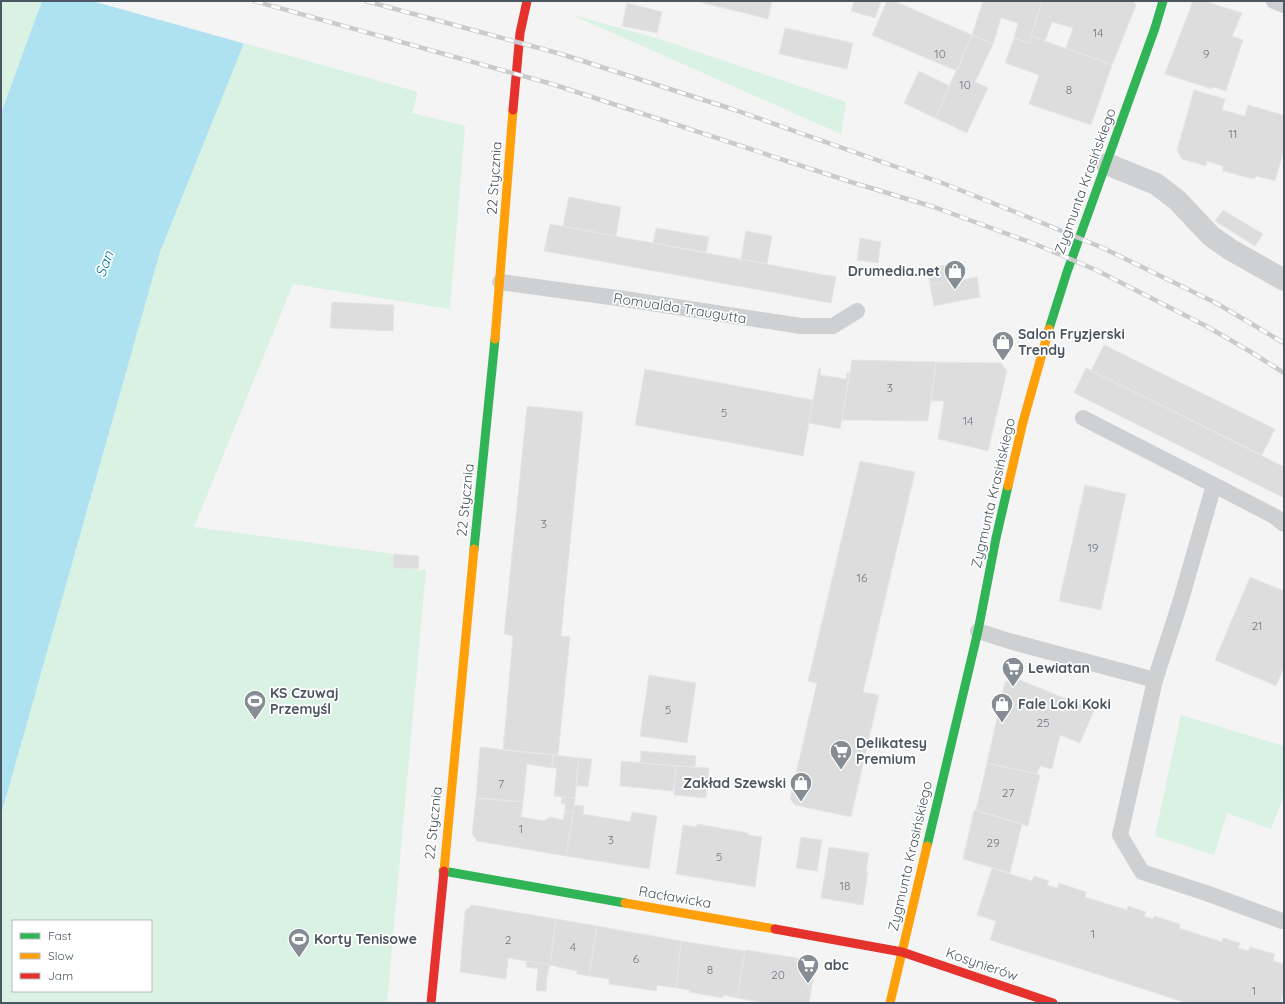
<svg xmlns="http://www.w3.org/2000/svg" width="1285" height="1004" font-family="Quicksand,sans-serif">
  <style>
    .green { fill: #d9f2e3; fill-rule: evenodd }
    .water { fill: #aee2f0 }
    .pier { fill: #f4f4f4 }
    .building { fill: #ddddde; stroke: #e5e6e7 }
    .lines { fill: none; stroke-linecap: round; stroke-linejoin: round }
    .lane { stroke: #ced0d2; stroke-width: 16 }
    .street { stroke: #ced0d2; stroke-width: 22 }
    .fast { stroke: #30b455; stroke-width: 9 }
    .slow { stroke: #ff9f0a; stroke-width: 9 }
    .jam { stroke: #e5322d; stroke-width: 9 }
    .rail-casing { stroke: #c9cacc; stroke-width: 4.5 }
    .rail { stroke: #fff; stroke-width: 3; stroke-dasharray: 9; stroke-linecap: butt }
    .labels { text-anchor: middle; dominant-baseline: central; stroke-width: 3.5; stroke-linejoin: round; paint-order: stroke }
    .number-label { font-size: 12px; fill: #707881 }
    .street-label { font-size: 14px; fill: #4a5661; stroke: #fff }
    .poi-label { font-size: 14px; font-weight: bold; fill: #4a5661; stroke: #fff; text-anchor: start }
    .water-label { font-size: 15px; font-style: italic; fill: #0c7c9b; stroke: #fff }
  </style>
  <rect width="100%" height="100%" fill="#f4f4f4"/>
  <path class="green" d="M1 1H42L1 113Z
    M572 15 657 38 846 102 841 134Z
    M244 43 418 92 412 113 465 126 450 309 293 284 194 527 394 554V568L426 570 387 1003H1V815L160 252ZM13 921H151V991H13Z
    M1181 715 1284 746V795L1271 829 1227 813 1214 855 1155 836Z"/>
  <path class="water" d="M42 1H263L244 43 160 252 1 815V113Z"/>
  <path class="pier" d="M92 1H265L246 44Z"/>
  <path class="building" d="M695 1H772L768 19Z
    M854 1H881L875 18 851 11Z
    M887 1H894L972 35 957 71 872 35Z
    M983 1H1042L1029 43 1014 38 1018 23 1001 18 993 44 972 35Z
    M1042 1H1133L1136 5 1112 65 1066 48 1073 28 1052 22 1045 41 1031 36Z
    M1193 1H1204L1242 13 1232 36 1243 40 1226 91 1213 87 1212 89 1165 74Z
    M627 3 662 12 657 33 622 26Z
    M785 28 853 43 847 69 779 54Z
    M972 35 993 44 975 82 988 88 967 133 935 118Z
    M1031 36 1112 65 1091 125 1029 104 1039 75 1005 63 1014 38 1029 43Z
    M919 71 950 86 935 118 904 103Z
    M1194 90 1225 99 1222 110 1245 116 1248 105 1284 115V150L1275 181 1256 176 1254 179 1223 171V166L1207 161 1206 166 1182 159 1177 150Z
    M569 197 621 207 616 236 563 226Z
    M1223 210 1263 234 1255 246 1215 221Z
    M550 224 836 277 831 303 544 251Z
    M656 228 709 237 706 252 653 243Z
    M746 231 772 236 767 264 741 259Z
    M860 238 881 242 878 263 857 260Z
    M952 264 955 281 930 285 927 268Z
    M977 277 980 297 934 306 930 285Z
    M332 302 394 305 393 331 330 328Z
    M1104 345 1275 429 1262 455 1091 371Z
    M852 360 936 362 928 421 842 420Z
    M936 362 1001 363 1007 371 988 451 938 439 944 401H931Z
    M819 368H821L820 375 846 379 847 373H850L840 429 809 423Z
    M1086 368 1284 467V498L1074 393Z
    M645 369 813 400 803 456 635 425Z
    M527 406 583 412 561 636 570 637 558 755 503 750 513 636 504 634Z
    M860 461 915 472 863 692 879 695 851 817 795 805 790 799 817 683 808 681Z
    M1085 485 1126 494 1101 610 1059 601Z
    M394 554 419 556 418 569 393 568Z
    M1250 577 1284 591V667L1276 686 1215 660Z
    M649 675 696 683 687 743 640 736Z
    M1015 678 1094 710 1080 743 1060 735 1052 769 1040 766 1037 774 987 763 1005 682Z
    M480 747 553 755 552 768 527 764 523 802 476 798Z
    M641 751 696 756 695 767 640 763Z
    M553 755 579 758 575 798 554 796 557 768H552Z
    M579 758 592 759 588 787 576 785Z
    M621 761 676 766 673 791 620 786Z
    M987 763 1040 775 1028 826 976 810Z
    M676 766 709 768 706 798 674 795Z
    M562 797 575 798 573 812 565 811V804H561Z
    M476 798 523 802 521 817 544 821 550 817 563 820 565 811 573 812 566 856 477 841 472 834Z
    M574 805 584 806 583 814 630 822 632 812 657 816 649 869 566 856Z
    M974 810 1022 824 1010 873 963 859Z
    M697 824 748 833V835L762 837 755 887 676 874 683 825 697 827Z
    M801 837 822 840 817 871 796 868Z
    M829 847 869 853 866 872H868L863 905 821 898Z
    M992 868 1032 881 1034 876 1049 881 1047 885 1057 888 1059 883 1086 892 1085 897 1127 910 1128 906 1146 912 1144 916 1153 919 1154 916 1180 924 1179 928 1222 942 1223 938 1240 943 1238 948 1248 951 1250 947 1275 954 1273 961 1284 964V992L1280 1003H1187L990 940 996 921 977 915Z
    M472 905 556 919 550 965 508 958 506 979 460 972 465 911Z
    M556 919 597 926 589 976 577 974V971L550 965Z
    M597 926 681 941 676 988 657 985 656 991 609 984V979L589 976Z
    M681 941 745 951 737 998 723 995V998L689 992 690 990 676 988Z
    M746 950 816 961 809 1003H767L737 998 745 951Z
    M527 961 550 965 547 977 546 991H536L538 969 526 967Z"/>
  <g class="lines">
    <path class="lane" d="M1274 1 1284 5
      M500 282 625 299 801 326H833L857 311
      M1083 418 1214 485
      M978 631 1009 641 1155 680 1180 603 1214 485 1274 516 1284 524
      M1155 680 1120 835 1142 872 1206 893 1282 921"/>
    <path class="street" d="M1107 164 1156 184 1177 200 1211 236 1231 250 1284 280"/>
    <path class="fast" d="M1049 329 1067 272 1155 28 1163 1
      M474 549 495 339
      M927 846 978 631 996 538 1008 486
      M443 871 625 903"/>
    <path class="slow" d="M495 339 513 110
      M1008 486 1023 422 1049 329
      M444 871 474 549
      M625 903 775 929
      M890 1003 927 846"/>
    <path class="jam" d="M513 110 520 33 527 1
      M775 929 902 952 1053 1003
      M431 1003 444 871"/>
    <g class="rail-casing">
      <path id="rail" d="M254 1 552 84 851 182 934 207 1035 244 1096 270 1206 326 1251 352 1284 373
        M366 1 561 54 735 110 945 184 1045 224 1103 248 1216 303 1284 343"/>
    </g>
    <use href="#rail" class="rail"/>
  </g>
  <defs>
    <g id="shop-pin" transform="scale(1.15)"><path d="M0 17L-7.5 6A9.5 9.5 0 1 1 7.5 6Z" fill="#868d94" stroke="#fff"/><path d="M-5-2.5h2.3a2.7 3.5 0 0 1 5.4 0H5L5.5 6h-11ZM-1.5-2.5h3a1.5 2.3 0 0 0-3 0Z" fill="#fff"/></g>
    <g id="supermarket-pin" transform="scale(1.15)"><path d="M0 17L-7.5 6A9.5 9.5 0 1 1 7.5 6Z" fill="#868d94" stroke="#fff"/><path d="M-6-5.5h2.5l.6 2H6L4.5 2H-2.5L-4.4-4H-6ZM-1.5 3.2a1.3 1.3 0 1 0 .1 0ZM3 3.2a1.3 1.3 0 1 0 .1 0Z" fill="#fff"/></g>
    <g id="stadium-pin" transform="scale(1.15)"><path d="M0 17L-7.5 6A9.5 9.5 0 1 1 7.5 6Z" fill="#868d94" stroke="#fff"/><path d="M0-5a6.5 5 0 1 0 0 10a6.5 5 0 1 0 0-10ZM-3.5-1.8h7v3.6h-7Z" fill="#fff"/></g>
  </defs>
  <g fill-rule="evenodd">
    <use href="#shop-pin" x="955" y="271"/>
    <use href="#shop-pin" x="1003" y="342"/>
    <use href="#supermarket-pin" x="1013" y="668"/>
    <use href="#stadium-pin" x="255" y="701"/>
    <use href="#shop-pin" x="1002" y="704"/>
    <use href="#supermarket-pin" x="841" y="751"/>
    <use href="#shop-pin" x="801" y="783"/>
    <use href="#stadium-pin" x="299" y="939"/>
    <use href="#supermarket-pin" x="808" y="965"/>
  </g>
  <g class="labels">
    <g class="number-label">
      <text x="1098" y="32">14</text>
      <text x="940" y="53">10</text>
      <text x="1206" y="53">9</text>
      <text x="965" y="84">10</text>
      <text x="1069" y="89">8</text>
      <text x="1233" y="133">11</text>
      <text x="890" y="387">3</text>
      <text x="724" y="412">5</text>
      <text x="968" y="420">14</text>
      <text x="544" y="523">3</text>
      <text x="1093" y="547">19</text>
      <text x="862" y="577">16</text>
      <text x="1257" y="625">21</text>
      <text x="668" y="709">5</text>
      <text x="1043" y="722">25</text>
      <text x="501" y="783">7</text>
      <text x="1008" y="792">27</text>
      <text x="521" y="828">1</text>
      <text x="611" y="839">3</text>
      <text x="993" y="842">29</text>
      <text x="719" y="856">5</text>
      <text x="845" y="885">18</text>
      <text x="1093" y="933">1</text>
      <text x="508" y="939">2</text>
      <text x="573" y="946">4</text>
      <text x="636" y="958">6</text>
      <text x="710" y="969">8</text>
      <text x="778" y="974">20</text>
      <text x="1254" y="990">1</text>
    </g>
    <g class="street-label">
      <text transform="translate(494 178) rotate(-86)">22 Stycznia</text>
      <text transform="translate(1085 181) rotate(-70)">Zygmunta Krasińskiego</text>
      <text transform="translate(680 308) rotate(9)">Romualda Traugutta</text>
      <text transform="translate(993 493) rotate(-77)">Zygmunta Krasińskiego</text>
      <text transform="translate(465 500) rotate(-84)">22 Stycznia</text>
      <text transform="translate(433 823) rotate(-84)">22 Stycznia</text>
      <text transform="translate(910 856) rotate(-77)">Zygmunta Krasińskiego</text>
      <text transform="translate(675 897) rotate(10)">Racławicka</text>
      <text transform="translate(982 964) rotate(19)">Kosynierów</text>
    </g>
    <g class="poi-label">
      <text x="940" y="271" text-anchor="end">Drumedia.net</text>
      <text x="1018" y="334">Salon Fryzjerski<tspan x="1018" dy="16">Trendy</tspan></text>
      <text x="1028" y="668">Lewiatan</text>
      <text x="270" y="693">KS Czuwaj<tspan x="270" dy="16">Przemyśl</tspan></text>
      <text x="1018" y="704">Fale Loki Koki</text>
      <text x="856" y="743">Delikatesy<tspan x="856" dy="16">Premium</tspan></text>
      <text x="786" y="783" text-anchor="end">Zakład Szewski</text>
      <text x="314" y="939">Korty Tenisowe</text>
      <text x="824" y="965">abc</text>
    </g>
    <g class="water-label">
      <text transform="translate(104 264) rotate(-69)">San</text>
    </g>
  </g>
  <rect width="1285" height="1004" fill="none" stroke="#4a5661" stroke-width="4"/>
  <rect x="12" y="920" width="140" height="72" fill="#ffffff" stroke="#b7bbc0"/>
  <rect x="20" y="933" width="20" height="6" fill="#30b455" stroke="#b7bbc0"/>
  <text x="48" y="940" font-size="12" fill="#4a5661">Fast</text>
  <rect x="20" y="953" width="20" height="6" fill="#ff9f0a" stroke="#b7bbc0"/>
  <text x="48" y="960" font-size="12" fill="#4a5661">Slow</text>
  <rect x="20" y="973" width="20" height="6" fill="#e5322d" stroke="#b7bbc0"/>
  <text x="48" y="980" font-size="12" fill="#4a5661">Jam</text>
</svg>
